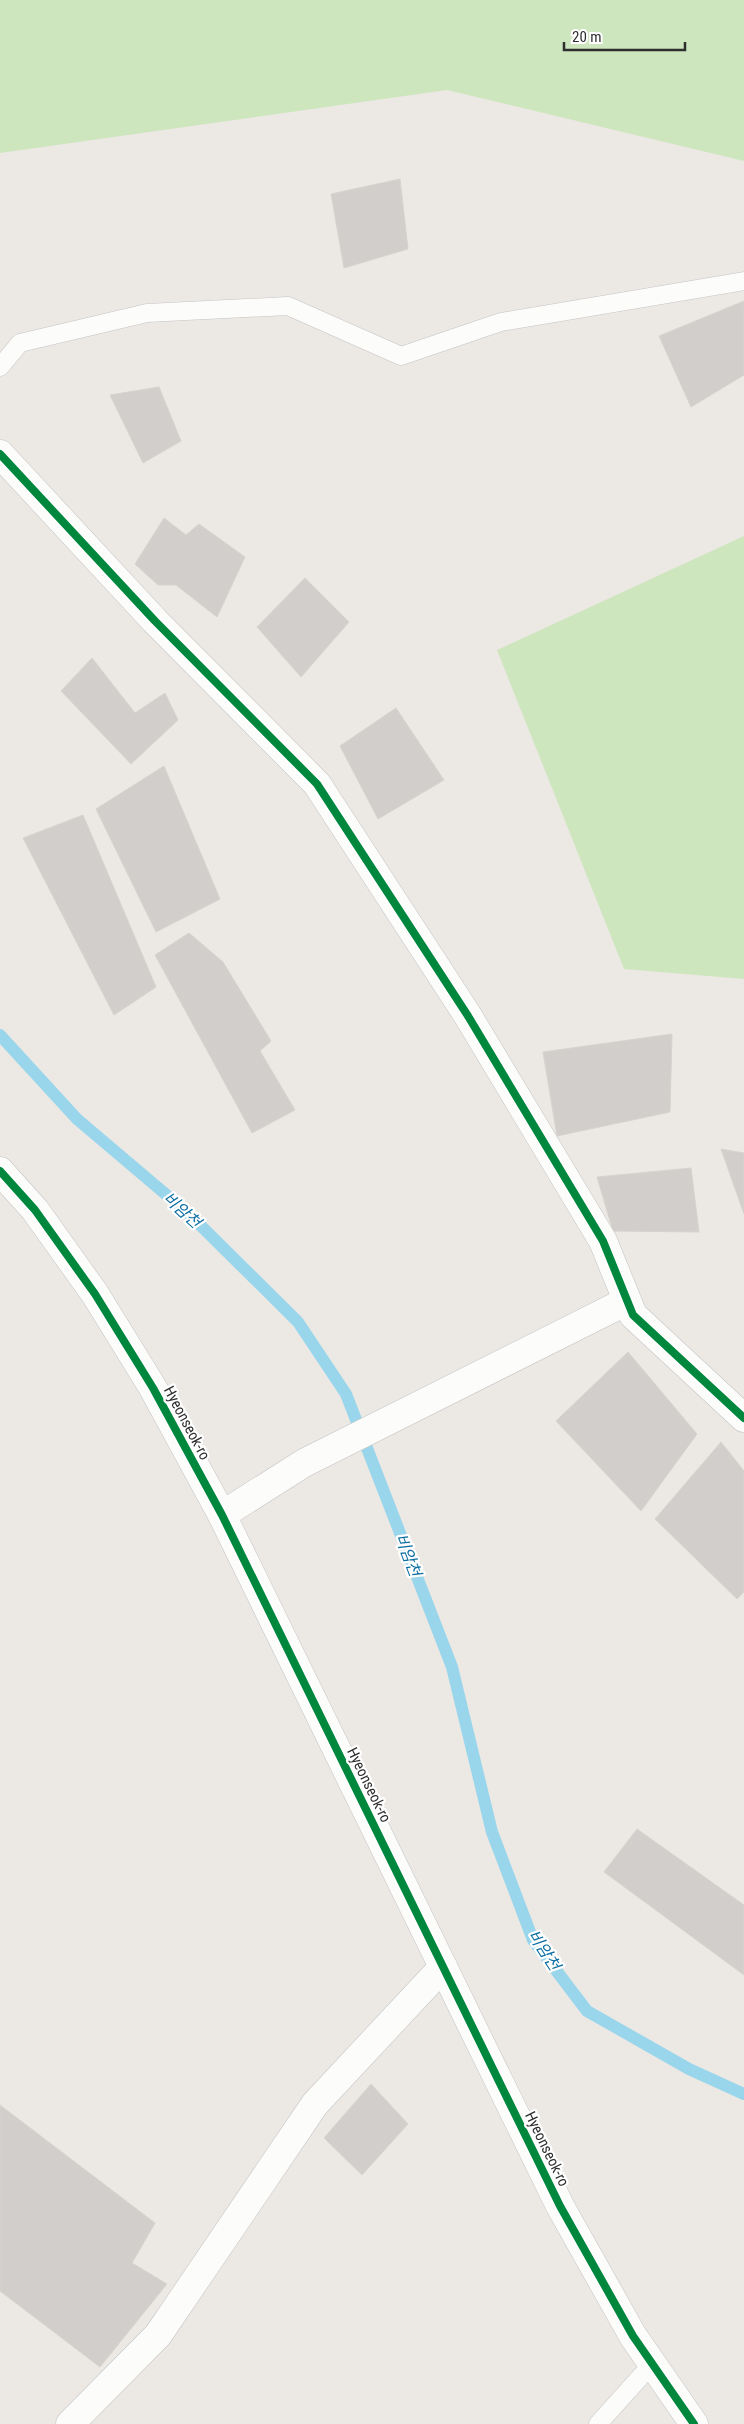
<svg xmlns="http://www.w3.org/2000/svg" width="744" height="2424" font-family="'Roboto Condensed','Noto Sans KR',sans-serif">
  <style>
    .green { fill: #cee6be }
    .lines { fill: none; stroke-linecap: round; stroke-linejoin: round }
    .stream { stroke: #99d6ec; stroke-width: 12 }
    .building { fill: #d1cecb; stroke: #d7d4d0 }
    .service-casing { stroke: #c5c4c5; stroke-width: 19 }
    .minor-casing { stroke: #c5c4c5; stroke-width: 29 }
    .tertiary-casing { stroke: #c5c4c5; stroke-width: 29 }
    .service { stroke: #fcfcfb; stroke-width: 18 }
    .minor { stroke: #fcfcfb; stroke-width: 28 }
    .tertiary { stroke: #fcfcfb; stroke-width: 28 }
    .cycleway-casing { stroke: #fff; stroke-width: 11 }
    .cycleway { stroke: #00873e; stroke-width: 8 }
    .labels { text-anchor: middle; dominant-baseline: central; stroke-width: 4.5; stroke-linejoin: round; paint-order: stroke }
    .street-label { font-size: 15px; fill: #2e2e2e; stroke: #fff }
    .water-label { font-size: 16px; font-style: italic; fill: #0d6fa3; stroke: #fff }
  </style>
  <rect width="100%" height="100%" fill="#ece8e4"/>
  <path class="green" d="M0 0H744V161L447 90 0 153Z
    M744 536V979L624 969 497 650Z"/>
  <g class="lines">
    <path class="stream" d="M0 1035 77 1119 189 1214 298 1322 346 1394 452 1667 492 1832 533 1940 587 2011 689 2069 744 2094"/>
  </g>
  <path class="building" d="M400 179 408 249 344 268 331 194Z
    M744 301V375L691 407 659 336Z
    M159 387 181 441 143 463 110 395Z
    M164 518 186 535 199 524 245 557 217 617 176 585H158L135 564Z
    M305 578 349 622 301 677 257 627Z
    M92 658 135 713 165 693 178 720 131 764 61 691Z
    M396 708 444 780 378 819 340 746Z
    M164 766 220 899 156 932 96 809Z
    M83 815 156 987 114 1015 23 838Z
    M189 933 223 962 271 1041 260 1051 295 1110 252 1133 155 955Z
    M672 1034 670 1112 557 1136 543 1052Z
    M721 1149 744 1153V1214Z
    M691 1168 699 1232 613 1231 597 1177Z
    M628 1352 697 1434 641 1511 556 1421Z
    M721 1442 744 1471V1592L737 1599 655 1519Z
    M637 1829 744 1905V1975L604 1872Z
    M371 2084 408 2124 362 2175 324 2138Z
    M0 2105 155 2223 132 2263 167 2284 100 2367 0 2291Z"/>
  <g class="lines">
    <g class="service-casing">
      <path id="service" d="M0 367 20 343 147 313 288 306 401 356 501 322 744 281
        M598 2424 652 2364"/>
    </g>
    <g class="minor-casing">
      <path id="minor" d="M0 454 155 621 317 784 468 1016 603 1241 633 1315 744 1418
        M222 1515 304 1463 627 1301
        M70 2424 158 2335 315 2104 443 1967"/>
    </g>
    <g class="tertiary-casing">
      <path id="tertiary" d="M0 1171 35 1210 95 1294 153 1388 222 1515 560 2206 633 2336 694 2424"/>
    </g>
    <use href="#service" class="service"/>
    <use href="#minor" class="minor"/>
    <use href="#tertiary" class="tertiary"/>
    <g class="cycleway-casing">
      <path id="cycleway" d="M0 454 155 621 317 784 468 1016 603 1241 633 1315 744 1418
        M0 1171 35 1210 95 1294 153 1388 222 1515 560 2206 633 2336 694 2424"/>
    </g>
    <use href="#cycleway" class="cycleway"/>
  </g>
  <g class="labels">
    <g class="street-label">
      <text transform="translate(187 1423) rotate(62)">Hyeonseok-ro</text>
      <text transform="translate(369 1785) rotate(64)">Hyeonseok-ro</text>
      <text transform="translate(547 2149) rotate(64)">Hyeonseok-ro</text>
    </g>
    <g class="water-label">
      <text transform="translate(182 1210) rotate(42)">비암천</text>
      <text transform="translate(408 1555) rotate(69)">비암천</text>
      <text transform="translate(544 1950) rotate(57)">비암천</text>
    </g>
  </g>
  <path d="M564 42v8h121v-8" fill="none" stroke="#2e2e2e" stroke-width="2.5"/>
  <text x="572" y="42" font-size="15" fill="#2e2e2e" stroke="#ffffff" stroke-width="4" paint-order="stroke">20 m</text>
</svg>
